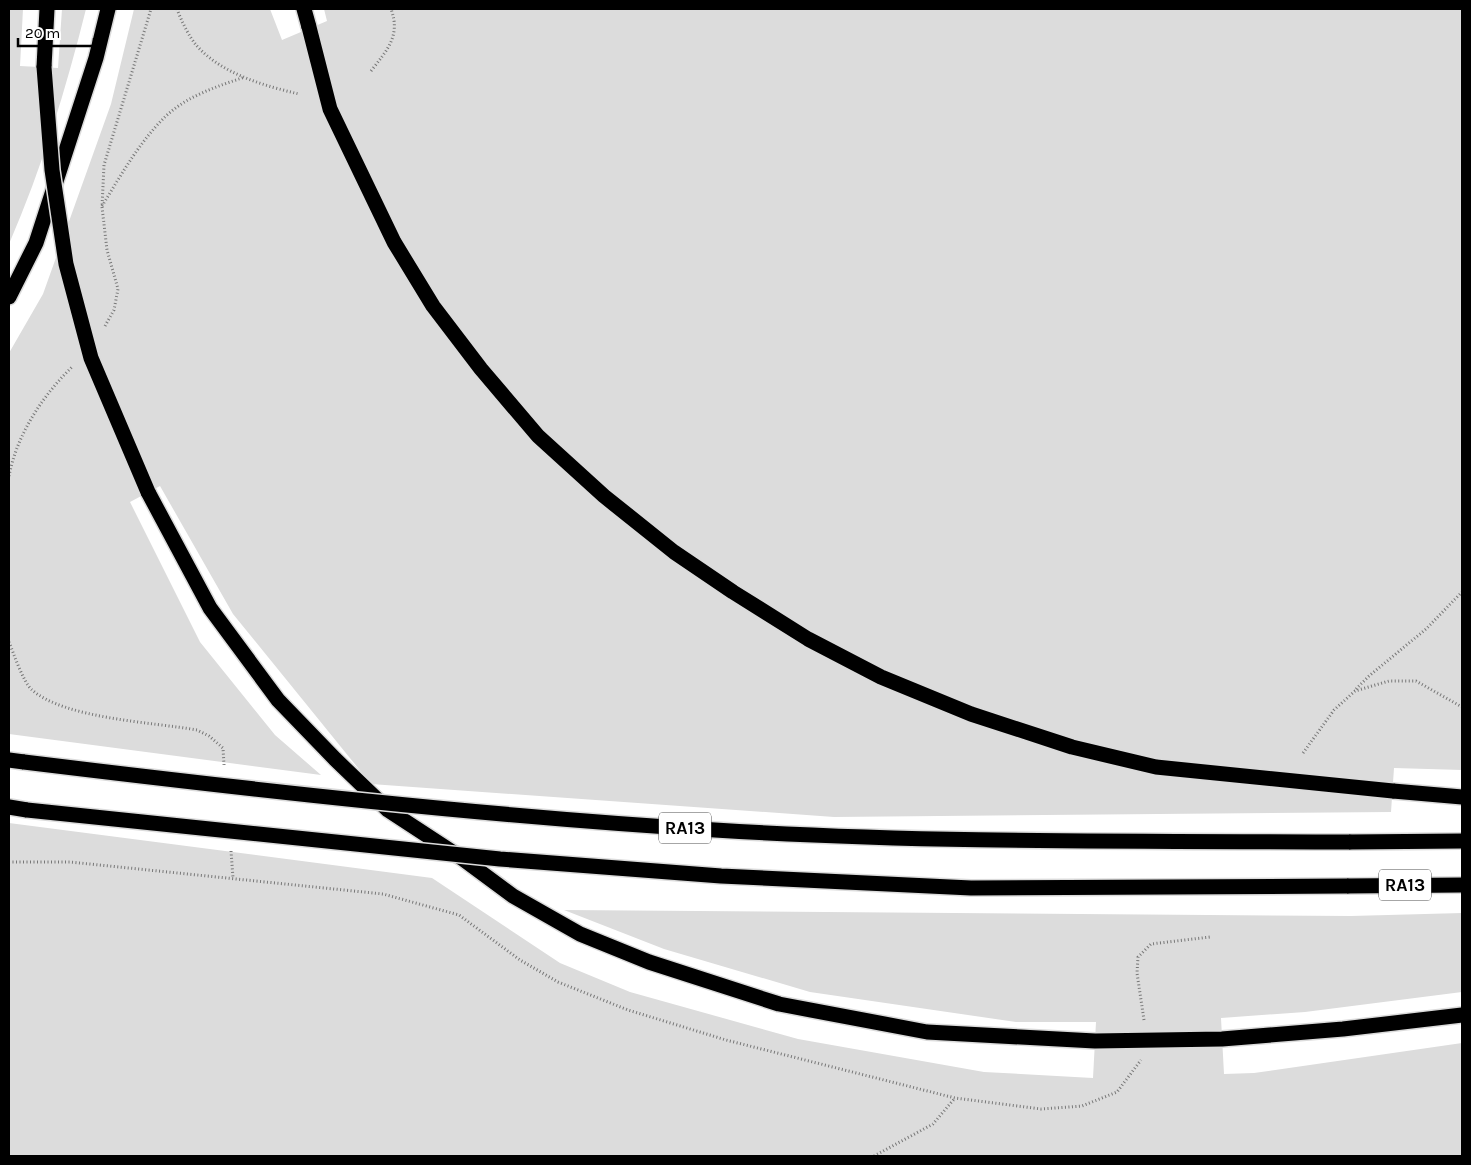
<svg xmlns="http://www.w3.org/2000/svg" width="1471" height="1165" font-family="Karla,sans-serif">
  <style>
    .green { fill: #dcdcdc }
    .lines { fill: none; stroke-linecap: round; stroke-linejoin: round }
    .highway-casing { stroke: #dbdbdb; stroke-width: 18 }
    .path { stroke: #777; stroke-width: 3; stroke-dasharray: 1 2.5; stroke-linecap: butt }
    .highway { stroke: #000; stroke-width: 15 }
    .highway-bridge-casing { stroke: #dbdbdb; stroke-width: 18; stroke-linecap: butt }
    .highway-bridge { stroke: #000; stroke-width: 15 }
    .labels { text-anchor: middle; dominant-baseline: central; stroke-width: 4.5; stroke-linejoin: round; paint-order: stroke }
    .shield { fill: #fff; stroke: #4c4c4c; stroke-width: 1 }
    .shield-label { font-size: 18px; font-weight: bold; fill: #000 }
  </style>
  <rect width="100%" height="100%" fill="#fff"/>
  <path class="green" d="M9 9H23L20 66 58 68 62 9H86C66 89 42 168 9 244Z
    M134 9H270L282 40 327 21 324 9H1462V770L1394 768 1391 812 834 817 371 784 233 614 160 486 130 502 200 642 275 735 321 775 9 734V353L43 294 111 104Z
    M9 823 432 878 560 963 630 992 798 1039 984 1072 1093 1078 1096 1022H1016L810 992 664 949 564 910 1351 916 1462 913V992L1305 1012 1221 1018 1224 1074 1254 1073 1462 1043V1156H9Z"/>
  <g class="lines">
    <g class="highway-casing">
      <path id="highway" d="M304 9 309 27
        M44 67 47 9
        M9 297 36 243 96 58 108 9
        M148 492 210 608 278 700 335 759 388 810 463 859 513 896 580 934 649 962 779 1004 927 1032 1095 1041 1222 1039 1343 1029 1462 1015
        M9 760 24 762
        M1393 791 1462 797
        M9 807 27 810
        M1349 842 1462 841
        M1347 886 1462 885"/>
    </g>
    <path class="path" d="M177 9C181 20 189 37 197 46 222 74 265 86 299 94
      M371 71C387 50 401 36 391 9
      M102 206C121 175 140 141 166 116 187 96 218 86 245 77
      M105 326 114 310 118 289 107 250 102 207 104 165 151 9
      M9 476C17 434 43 395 73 366
      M9 642C14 654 23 682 32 690 66 719 152 722 197 730L209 736 223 748 224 765
      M1356 689 1369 676 1426 629 1462 592
      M1303 753 1334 710 1355 691 1389 681H1416L1462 707
      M231 851 233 878
      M9 862H70L383 894 459 915 520 960 558 982 628 1010 726 1040 955 1098 1041 1109 1082 1106 1117 1092 1141 1060
      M1144 1020 1137 973 1138 957 1151 944 1210 937
      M874 1156 933 1124 955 1098"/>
    <use href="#highway" class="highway"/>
    <g class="highway-bridge-casing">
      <path id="highway-bridge" d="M309 27 330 109 394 242 433 306 481 369 538 436 604 496 674 552 733 592 808 639 881 677 971 714 1072 747 1156 767 1393 791
        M44 67 52 170 66 264 91 358 148 492
        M24 762C254 790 484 816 715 830 926 843 1137 841 1349 842
        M27 810 500 859 721 876 971 888 1347 886"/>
    </g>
    <use href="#highway-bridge" class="highway-bridge"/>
  </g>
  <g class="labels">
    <g class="shield">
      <rect x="659" y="812.5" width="52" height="31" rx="4"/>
      <rect x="1379" y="869.5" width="52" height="31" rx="4"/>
    </g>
    <g class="shield-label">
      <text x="685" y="828">RA13</text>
      <text x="1405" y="885">RA13</text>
    </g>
  </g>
  <rect width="1471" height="1165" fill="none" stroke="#000000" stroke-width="20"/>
  <path d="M18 38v8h76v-8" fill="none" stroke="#000000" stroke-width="2.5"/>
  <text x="25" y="38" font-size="15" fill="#000000" stroke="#ffffff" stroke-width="4" paint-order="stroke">20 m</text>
</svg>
